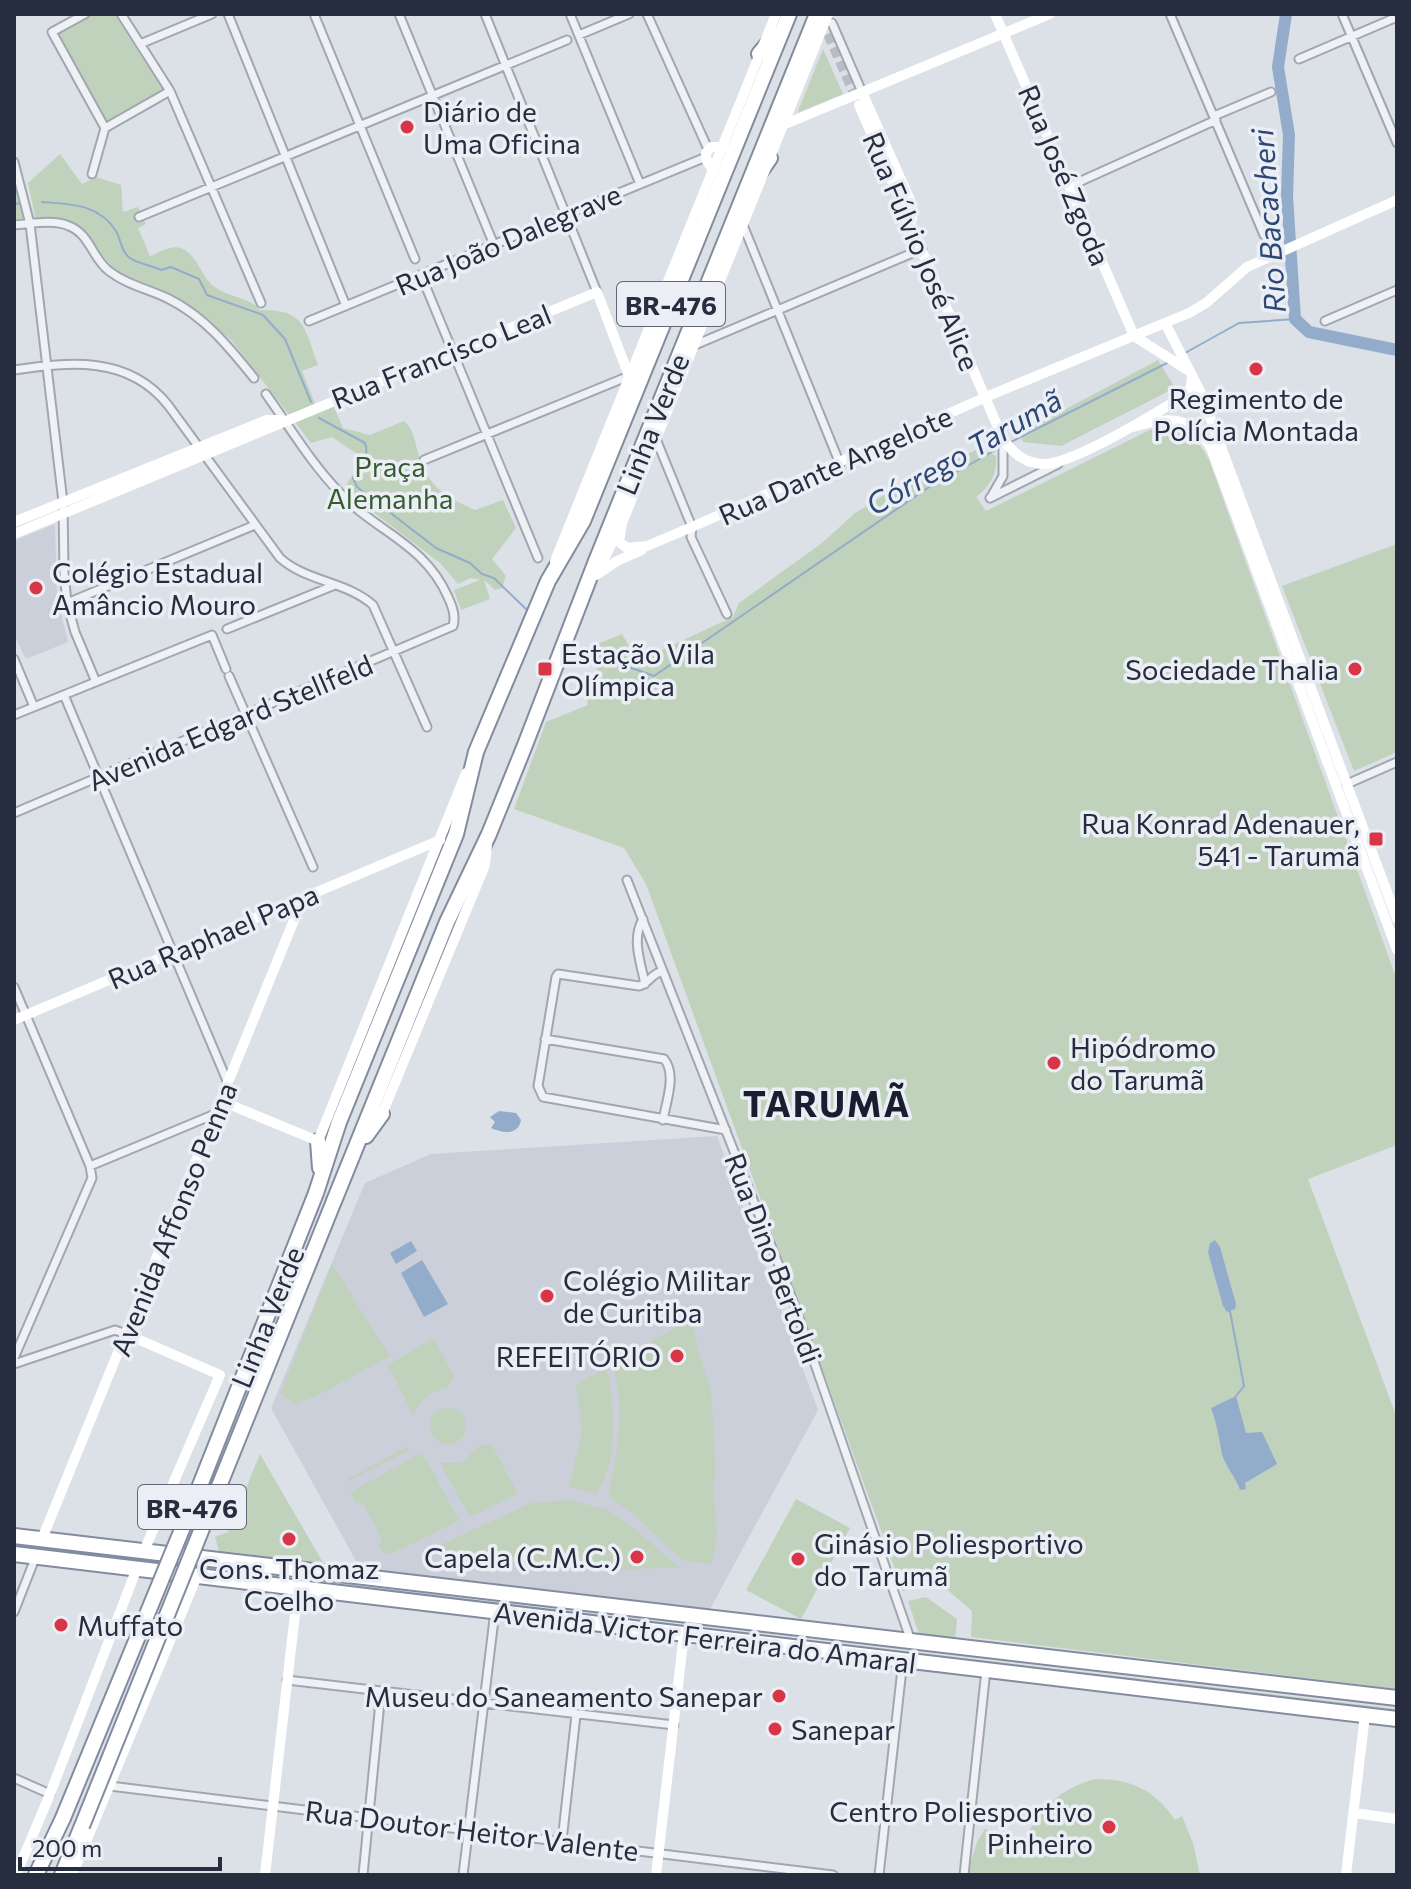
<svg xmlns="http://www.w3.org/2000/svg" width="1411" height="1889" font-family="Commissioner,sans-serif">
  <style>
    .built { fill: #cacfd9 }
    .green { fill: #c1d2bc }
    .water { fill: #93accb }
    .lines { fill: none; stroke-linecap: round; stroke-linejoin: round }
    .stream { stroke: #93accb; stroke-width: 2 }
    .river { stroke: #93accb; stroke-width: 12 }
    .secondary-tunnel { stroke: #b7bcc5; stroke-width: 10; stroke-dasharray: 10 5; stroke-linecap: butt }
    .street-casing { stroke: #a1a7b1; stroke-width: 11 }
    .highway-casing { stroke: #828c9f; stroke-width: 18 }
    .street { stroke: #eff1f5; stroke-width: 7 }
    .secondary { stroke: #fff; stroke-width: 10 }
    .highway { stroke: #fff; stroke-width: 14 }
    .highway-bridge-casing { stroke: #828c9f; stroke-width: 18; stroke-linecap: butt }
    .highway-bridge { stroke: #fff; stroke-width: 14 }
    .poi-dot { fill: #d83546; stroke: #ebeff5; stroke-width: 3 }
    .labels { text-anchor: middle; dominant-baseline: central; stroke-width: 7; stroke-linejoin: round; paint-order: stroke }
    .shield { fill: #ebeff5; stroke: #606776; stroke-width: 2 }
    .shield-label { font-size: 26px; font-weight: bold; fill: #252d3f }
    .poi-label { font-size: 28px; fill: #252d3f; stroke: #ebeff5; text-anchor: start }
    .street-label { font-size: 28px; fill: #252d3f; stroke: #ebeff5 }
    .park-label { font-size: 28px; fill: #375b31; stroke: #ebeff5 }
    .water-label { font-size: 30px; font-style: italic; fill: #2c4975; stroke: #ebeff5 }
    .district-label { font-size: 36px; font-weight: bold; letter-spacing: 2px; fill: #171e2f; stroke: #ebeff5 }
  </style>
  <rect width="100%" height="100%" fill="#dce0e7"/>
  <path class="built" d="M55 524 57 597 68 642 26 659 14 635V541Z
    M717 1136 818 1410 710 1609 360 1568 271 1408 365 1183 431 1154Z"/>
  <path class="green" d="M94 14H114L164 91 106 123 56 35Z
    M823 49 843 94 799 112 798 111Z
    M60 154 82 184 96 177 121 185 123 212 138 207 146 224 138 228 150 256C160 252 171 245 181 248 196 254 200 272 210 283 225 298 247 295 260 310 306 309 304 328 318 365L302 371 318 411 333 405 343 428 370 435 404 421C413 429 414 437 417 449 427 486 442 495 475 510L503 500 516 528 492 559 506 576 502 588 495 590 484 580 490 599 461 610 454 590 480 580 471 578 458 584 440 563 360 502 346 485 359 465 357 454 332 437 311 443 231 340 200 313 168 294 115 270 80 228 66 222 36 221 28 183Z
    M14 174H15L25 222H14Z
    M1158 360 1175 388 1061 446 1023 442 1019 434Z
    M1163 427C1187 431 1198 439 1209 460L1397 980V1145L1308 1179 1397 1418V1689L971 1637 972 1611 936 1580 903 1591 646 884 624 848 514 809 546 722 588 705 584 689 599 673 587 648 622 634 638 661 733 617 739 603 822 543 855 513 889 492 980 448 996 456C997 475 990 486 976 497L986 511 1150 430Z
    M1397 544V752L1354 771 1282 586Z
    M332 1264 390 1356 324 1392 295 1405 281 1393Z
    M691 1318 701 1360 711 1390 715 1459V1481L712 1484C715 1511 722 1540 710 1564L682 1560 631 1512 608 1496C618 1447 625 1414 613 1364Z
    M434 1338 454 1377 447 1388C429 1392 422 1399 413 1415L388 1365Z
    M602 1370 608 1371C614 1409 620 1460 596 1493L569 1487 582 1432 576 1385Z
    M430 1426a18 18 0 1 1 36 0a18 18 0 1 1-36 0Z
    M480 1445H492L518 1494 470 1517 440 1463H461Z
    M408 1446 410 1450 346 1482V1480Z
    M260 1454 325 1566 220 1555 215 1537 228 1532Z
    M419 1454 426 1459 459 1521 390 1554 384 1553 378 1544 383 1540 362 1502 357 1504 350 1492Z
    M796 1499 850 1528 801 1619 746 1590Z
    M569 1500 608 1510 630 1525 679 1567 612 1570 434 1548 531 1503Z
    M926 1597 957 1619 955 1640 919 1634 908 1601Z
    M717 1629 1142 1679V1684L717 1633Z
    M1178 1683 1397 1709V1716L1177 1690Z
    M1096 1779C1131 1779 1155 1790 1175 1820L1182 1816 1193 1843 1200 1875H967L977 1842 985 1829 1022 1844C1039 1811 1058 1788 1096 1779Z"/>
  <path class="water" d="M499 1111 516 1113 521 1120C518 1136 502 1133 491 1128L495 1122 490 1117Z
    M1215 1240 1220 1247 1236 1304 1235 1309 1227 1312 1223 1306 1208 1252 1210 1243Z
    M411 1241 417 1251 396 1264 390 1253Z
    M422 1260 448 1304 424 1317 401 1273Z
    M1236 1396 1246 1433 1262 1432 1277 1464 1245 1483 1246 1489 1240 1490C1236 1477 1225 1466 1222 1454 1219 1438 1217 1424 1211 1408Z"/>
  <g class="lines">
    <path class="stream" d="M42 202C71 204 99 204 116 231 120 238 121 248 126 254 132 263 151 265 161 270L171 267 199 279 207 295 263 315 285 339 311 402
      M14 203 21 204
      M1185 353 1239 323 1295 319
      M319 418 365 443C370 456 362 468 353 478L357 487 436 548 470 563 482 574 494 578 528 611
      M1011 442 1169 362
      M584 651 654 676 926 489 1001 447
      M1230 1311 1244 1386 1236 1396"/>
    <path class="river" d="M1286 14 1278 67 1289 135 1287 196 1295 319 1309 332 1397 350"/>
    <path class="secondary-tunnel" d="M822 20 857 100"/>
    <g class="street-casing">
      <path id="street" d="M85 14 52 32 105 128
        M121 14 170 91 261 303
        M228 14 346 306
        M314 14 415 259
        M399 14 494 245
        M485 14 597 292
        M570 14 640 184
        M647 14 708 149
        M1170 14 1264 235
        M1342 14 1397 143
        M832 23 862 92
        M579 35 629 14
        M140 44 212 14
        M1299 59 1397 17
        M1214 116 1271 92
        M14 162 30 224 63 502 64 572 67 603 75 632 96 682
        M92 174 105 128 170 91
        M1070 186 1216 120
        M139 217 567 40
        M14 225C31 224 53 219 69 226 90 234 92 258 109 271 127 285 149 289 169 299 205 317 229 347 254 378
        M743 225 840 464
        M421 275 538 558
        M309 321 706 157
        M1325 321 1397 290
        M695 345 922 249
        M14 370C70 362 128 355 168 405L280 558C307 582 346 581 373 605L427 727
        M656 439 692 527 691 537 727 614
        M424 460 629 376
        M991 497 1003 476V440
        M990 498 1058 464
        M67 603 255 525
        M227 629 335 585
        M14 659 34 707
        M229 676 313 867
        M64 695 228 1083
        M14 715 212 635 226 669
        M1347 784 1397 762
        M14 813 453 626C456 615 452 606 448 597 424 543 376 532 339 492 311 463 289 426 266 394
        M627 880 793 1301 911 1641
        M643 919C631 939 641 963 645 984
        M663 971C650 974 650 983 639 986L558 974 556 977 538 1086 543 1097 726 1130
        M14 987 90 1166 92 1178 14 1358
        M545 1039 664 1059C677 1074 666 1102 663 1120
        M90 1166 215 1114
        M14 1364 115 1330 126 1334
        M14 1612 36 1556
        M287 1680 674 1725
        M14 1778 50 1794
        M110 1786 833 1875
        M562 1841 576 1715
        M363 1875 381 1692
        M463 1875 495 1611
        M879 1875 903 1660
        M964 1875 986 1670"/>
    </g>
    <g class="highway-casing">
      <path id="highway" d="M759 54 775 35
        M756 178 770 158
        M366 1136 382 1114
        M318 1141 320 1168
        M316 1193 339 1122 456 834 476 752 548 581 583 521 789 14
        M334 1201 447 922 489 834 525 745 596 561 817 14
        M14 1536 1397 1698
        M14 1554 1397 1719
        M36 1875 63 1818
        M62 1875 82 1826"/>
    </g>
    <use href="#street" class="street"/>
    <path class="secondary" d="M995 14 1134 336
      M862 92 910 200 912 219
      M859 105 1003 439C1013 453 1025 464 1044 464 1074 464 1155 413 1184 396L1191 387 1192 375
      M783 125 1050 14
      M713 170 707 161 706 153 711 147H723
      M1165 323 1201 393 1397 919
      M1134 336 1186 369
      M1129 428C1164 418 1190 412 1211 448L1397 950
      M14 522 267 420H282
      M622 523 619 542 627 548 647 546 692 527 993 394 1189 313 1206 303 1247 267 1397 200
      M14 534 597 292 629 376
      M555 561 776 14
      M602 563 622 523 828 14
      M596 575 617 561 642 550
      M14 1020 440 840
      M221 1101 318 1141 466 773
      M382 1114 485 865 487 844
      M126 1334 220 1375 144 1551
      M42 1539 303 898
      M1354 1813 1397 1819
      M16 1875 50 1794 137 1568
      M72 1875 197 1576
      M265 1875 298 1588
      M656 1875 684 1634
      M1346 1875 1365 1715"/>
    <use href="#highway" class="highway"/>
    <g class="highway-bridge-casing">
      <path id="highway-bridge" d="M63 1818 195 1498 316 1193
        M82 1826 334 1201"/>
    </g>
    <use href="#highway-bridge" class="highway-bridge"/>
  </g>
  <g class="poi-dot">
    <circle cx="407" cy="127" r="8"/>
    <circle cx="1256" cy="369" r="8"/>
    <circle cx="36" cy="588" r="8"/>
    <rect x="537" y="661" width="16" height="16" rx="4"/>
    <circle cx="1355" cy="669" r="8"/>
    <rect x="1368" y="831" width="16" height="16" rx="4"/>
    <circle cx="1054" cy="1063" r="8"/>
    <circle cx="547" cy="1296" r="8"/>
    <circle cx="677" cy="1356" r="8"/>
    <circle cx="289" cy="1539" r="8"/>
    <circle cx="637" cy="1557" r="8"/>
    <circle cx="798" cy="1559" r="8"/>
    <circle cx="61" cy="1625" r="8"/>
    <circle cx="779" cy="1696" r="8"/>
    <circle cx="775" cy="1729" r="8"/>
    <circle cx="1109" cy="1827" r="8"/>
  </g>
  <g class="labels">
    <g class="shield">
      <rect x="617" y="282" width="108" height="44" rx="6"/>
      <rect x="138" y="1485" width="108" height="44" rx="6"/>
    </g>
    <g class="shield-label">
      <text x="671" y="304">BR-476</text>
      <text x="192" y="1507">BR-476</text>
    </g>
    <g class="poi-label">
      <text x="423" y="111">Diário de<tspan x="423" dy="32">Uma Oficina</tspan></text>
      <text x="1256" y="398" text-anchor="middle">Regimento de<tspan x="1256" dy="32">Polícia Montada</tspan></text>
      <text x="52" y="572">Colégio Estadual<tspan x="52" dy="32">Amâncio Mouro</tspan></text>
      <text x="561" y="653">Estação Vila<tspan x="561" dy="32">Olímpica</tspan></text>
      <text x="1339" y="669" text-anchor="end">Sociedade Thalia</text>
      <text x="1360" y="823" text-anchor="end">Rua Konrad Adenauer,<tspan x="1360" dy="32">541 - Tarumã</tspan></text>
      <text x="1070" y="1047">Hipódromo<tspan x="1070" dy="32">do Tarumã</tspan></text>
      <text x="563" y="1280">Colégio Militar<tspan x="563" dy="32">de Curitiba</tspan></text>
      <text x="661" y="1356" text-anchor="end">REFEITÓRIO</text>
      <text x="814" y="1543">Ginásio Poliesportivo<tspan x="814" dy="32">do Tarumã</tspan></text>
      <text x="621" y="1557" text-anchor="end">Capela (C.M.C.)</text>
      <text x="289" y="1568" text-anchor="middle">Cons. Thomaz<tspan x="289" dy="32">Coelho</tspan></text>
      <text x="77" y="1625">Muffato</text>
      <text x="763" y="1696" text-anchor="end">Museu do Saneamento Sanepar</text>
      <text x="791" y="1729">Sanepar</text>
      <text x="1093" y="1811" text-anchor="end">Centro Poliesportivo<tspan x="1093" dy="32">Pinheiro</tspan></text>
    </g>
    <g class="street-label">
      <text transform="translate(1065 175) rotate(67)">Rua José Zgoda</text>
      <text transform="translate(508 239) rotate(-23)">Rua João Dalegrave</text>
      <text transform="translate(922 251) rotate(67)">Rua Fúlvio José Alice</text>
      <text transform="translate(441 356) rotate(-22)">Rua Francisco Leal</text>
      <text transform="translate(652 424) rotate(-68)">Linha Verde</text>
      <text transform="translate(835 465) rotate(-24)">Rua Dante Angelote</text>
      <text transform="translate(230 722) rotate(-23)">Avenida Edgard Stellfeld</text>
      <text transform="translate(213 936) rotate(-23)">Rua Raphael Papa</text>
      <text transform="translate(173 1219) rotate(-68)">Avenida Affonso Penna</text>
      <text transform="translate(774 1258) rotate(69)">Rua Dino Bertoldi</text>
      <text transform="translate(267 1317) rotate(-68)">Linha Verde</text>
      <text transform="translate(705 1637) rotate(7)">Avenida Victor Ferreira do Amaral</text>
      <text transform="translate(472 1830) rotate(7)">Rua Doutor Heitor Valente</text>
    </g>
    <g class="park-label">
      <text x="390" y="466">Praça<tspan x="390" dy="32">Alemanha</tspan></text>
    </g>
    <g class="water-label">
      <text transform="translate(1267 221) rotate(-94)">Rio Bacacheri</text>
      <text transform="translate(963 451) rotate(-30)">Córrego Tarumã</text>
    </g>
    <g class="district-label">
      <text x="827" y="1102">TARUMÃ</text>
    </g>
  </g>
  <rect width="1411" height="1889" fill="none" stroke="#252d3f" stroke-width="32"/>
  <path d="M20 1857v12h200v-12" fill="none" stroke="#252d3f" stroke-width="4"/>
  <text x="32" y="1857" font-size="24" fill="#252d3f" stroke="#ebeff5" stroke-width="6" paint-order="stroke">200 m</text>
</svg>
